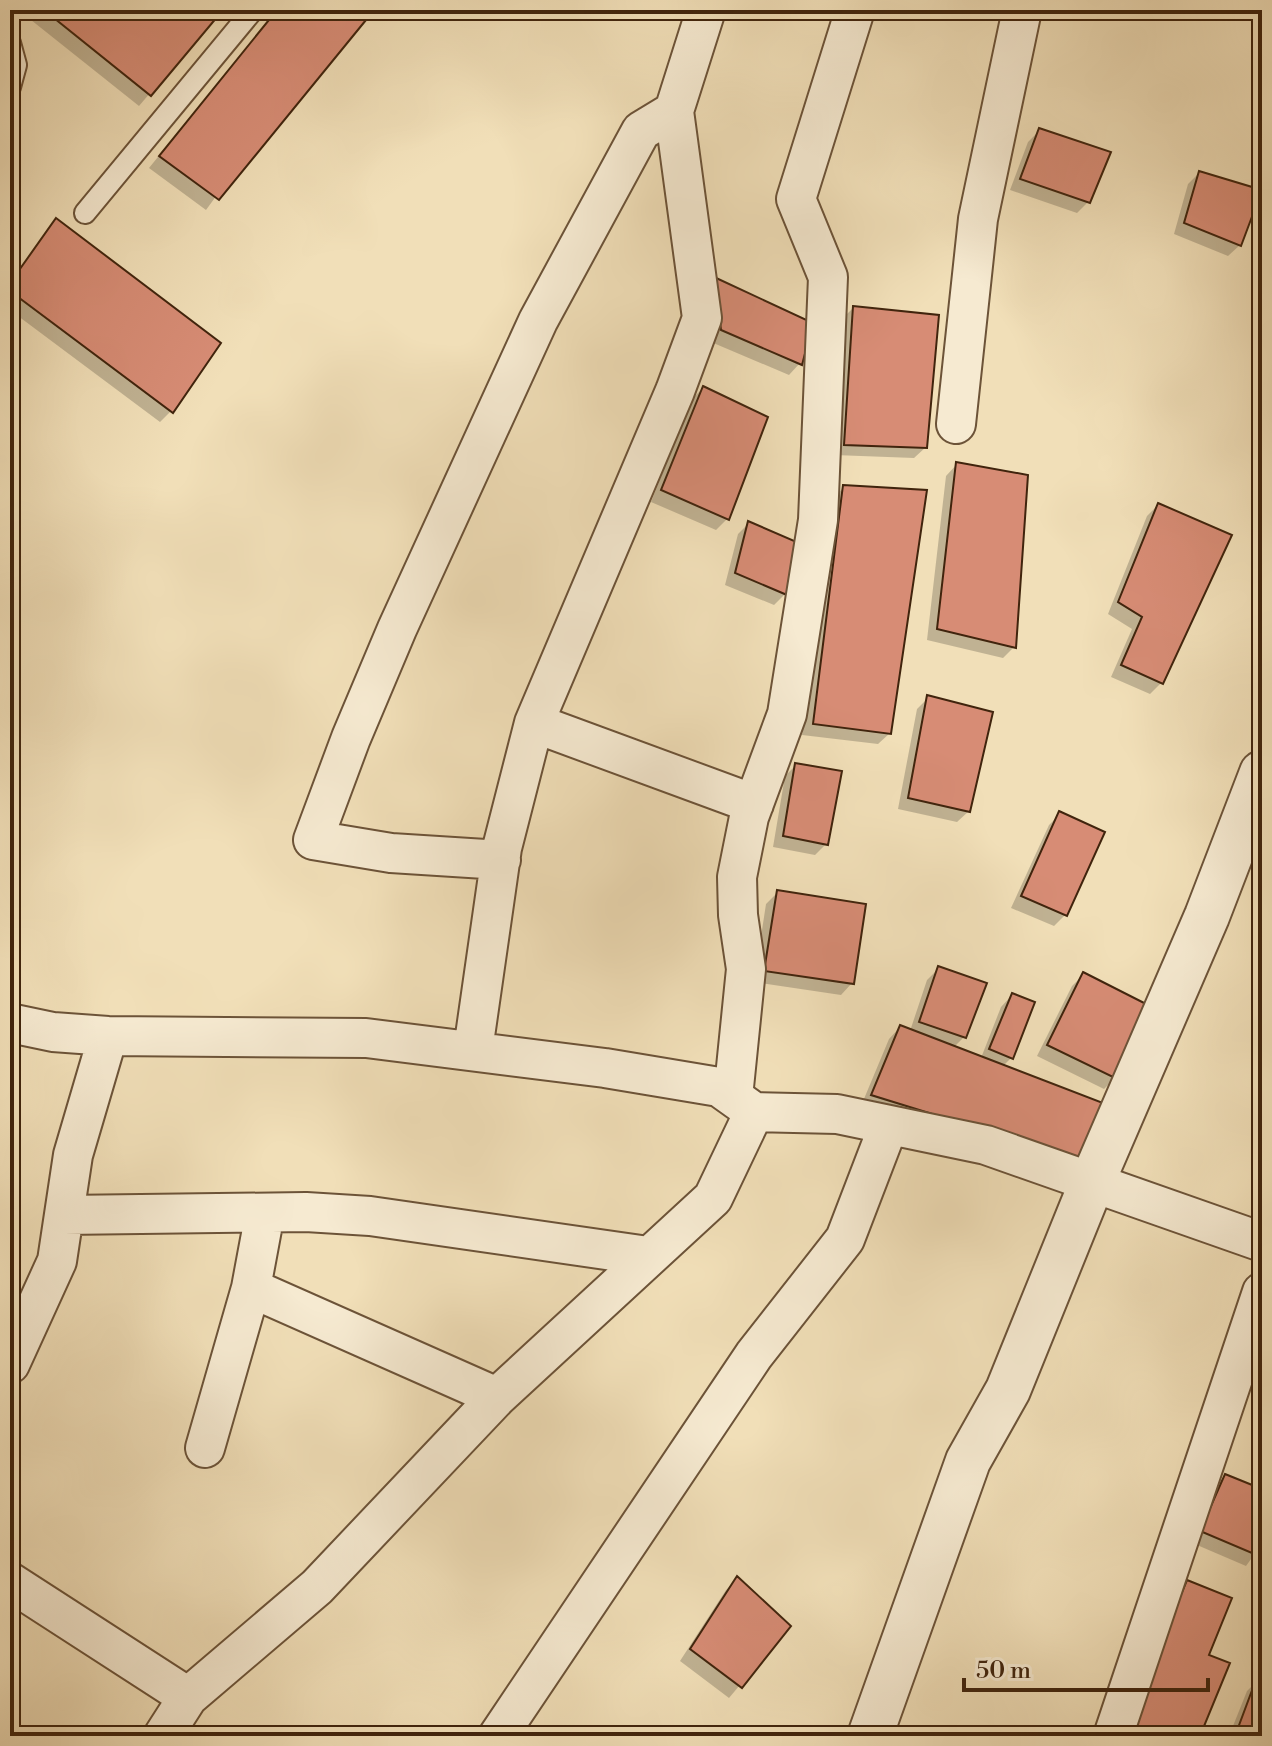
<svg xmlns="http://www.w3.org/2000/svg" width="1272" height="1746" font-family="'Libre Bodoni',serif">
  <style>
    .shadow { fill: #0003 }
    .building { fill: #d78c75; stroke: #40240d; stroke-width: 2 }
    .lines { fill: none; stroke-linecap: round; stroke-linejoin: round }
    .service-casing { stroke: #6c5338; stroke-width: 24 }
    .minor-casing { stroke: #6c5338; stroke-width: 42 }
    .tertiary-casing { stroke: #6c5338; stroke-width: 48 }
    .service { stroke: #f6ead1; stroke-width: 20 }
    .minor { stroke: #f6ead1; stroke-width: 38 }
    .tertiary { stroke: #f6ead1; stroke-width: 44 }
  </style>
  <rect width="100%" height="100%" fill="#f1dfb8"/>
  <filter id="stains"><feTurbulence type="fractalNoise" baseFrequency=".0025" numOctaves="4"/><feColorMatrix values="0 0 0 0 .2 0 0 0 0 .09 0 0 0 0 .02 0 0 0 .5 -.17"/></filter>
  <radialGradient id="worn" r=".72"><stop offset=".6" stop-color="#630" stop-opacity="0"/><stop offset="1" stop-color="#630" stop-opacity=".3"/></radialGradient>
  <path class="shadow" d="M31 10H221L139 106 26 16Z
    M277 10H352L206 210 149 168Z
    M1039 131 1088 202 1077 213 1010 190 1028 142Z
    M1199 173 1240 245 1228 256 1174 234 1188 184Z
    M56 220 171 411 160 422 10 310V281Z
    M704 290 800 363 789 375 711 342Z
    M853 308 926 447 914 458 834 455 842 319Z
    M703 388 727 519 716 530 651 502 692 399Z
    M957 464 1014 647 1003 658 927 640 946 476Z
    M844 487 890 733 878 744 802 735 833 499Z
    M1158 505 1161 683 1150 694 1111 677 1132 629 1108 614 1147 516Z
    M749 523 785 594 774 605 725 585 738 534Z
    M928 698 969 811 957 822 898 809 917 709Z
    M796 765 826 844 815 855 773 847 785 776Z
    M1060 814 1065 915 1054 926 1011 908 1049 825Z
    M778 892 852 983 841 995 754 982 766 904Z
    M938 969 984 984 964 1037 953 1048 981 1058 1001 1007 1012 995 1011 1058 1002 1067 1076 1158 861 1106 889 1039 900 1027 910 1031 927 980Z
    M1083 975 1115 1078 1104 1089 1037 1056 1072 986Z
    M1225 1476 1262 1492V1544L1246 1566 1190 1542 1214 1487Z
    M737 1579 789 1627 729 1698 680 1661 726 1590Z
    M1258 1680 1262 1682V1736H1229L1247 1691Z"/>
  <path class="building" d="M44 10H223L151 96Z
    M277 10H355L366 20 219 200 159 156Z
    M1039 128 1111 152 1090 203 1020 179Z
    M1199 171 1262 190 1241 246 1184 223Z
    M56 218 221 343 173 413 10 291V283Z
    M714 277 813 323 802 365 721 330Z
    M853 306 939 315 927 448 844 445Z
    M703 386 768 417 729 520 661 490Z
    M956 462 1028 475 1016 648 937 629Z
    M843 485 927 490 891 734 813 724Z
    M1158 503 1232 535 1163 684 1121 665 1142 617 1118 602Z
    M748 521 799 543 787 595 735 573Z
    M927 695 993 712 970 812 908 798Z
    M795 763 842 771 828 845 783 836Z
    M1059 811 1105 832 1067 916 1021 896Z
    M777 890 866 904 854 984 764 971Z
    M938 966 987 983 966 1038 919 1022Z
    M1083 972 1154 1008 1117 1079 1047 1045Z
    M1012 993 1035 1002 1013 1059 989 1049Z
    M900 1025 1103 1103 1078 1159 871 1095Z
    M1225 1474 1262 1489 1259 1556 1200 1531Z
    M737 1576 791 1626 742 1688 690 1649Z
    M1187 1580 1232 1598 1209 1655 1230 1663 1200 1736H1122Z
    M1257 1677 1262 1679V1736H1235Z"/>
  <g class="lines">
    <g class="service-casing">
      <path id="service" d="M10 43 16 65 10 87
        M85 213 253 10"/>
    </g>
    <g class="minor-casing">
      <path id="minor" d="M956 424 978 219 1022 10
        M534 723 754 804
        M501 860 391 853 313 840 351 738 397 629 538 321 641 131 674 111
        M10 1023 53 1032 108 1036 366 1038 605 1068 719 1087 754 1112 837 1114 986 1145 1262 1242
        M473 1050 502 848 534 723 675 391 702 318 674 111 706 10
        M733 1097 746 969 738 915 737 877 749 817 787 714 818 520 828 277 796 199 855 10
        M64 1215 306 1212 370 1216 648 1256
        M251 1288 497 1397
        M10 1364 57 1261 73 1155 108 1036
        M205 1448 251 1288 265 1213
        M10 1582 188 1697
        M163 1736 188 1697 317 1587 497 1397 713 1198 754 1112
        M498 1736 754 1355 845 1239 888 1127
        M1113 1736 1262 1292"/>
    </g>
    <g class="tertiary-casing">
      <path id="tertiary" d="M870 1736 968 1461 1008 1390 1093 1180 1207 916 1262 773"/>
    </g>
    <use href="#service" class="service"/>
    <use href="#minor" class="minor"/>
    <use href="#tertiary" class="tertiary"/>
  </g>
  <rect width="1272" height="1746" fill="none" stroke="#f1dfb8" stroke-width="40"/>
  <rect x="12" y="12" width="1248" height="1722" fill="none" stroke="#40240d" stroke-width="4"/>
  <rect x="20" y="20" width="1232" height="1706" fill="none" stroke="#40240d" stroke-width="2"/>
  <path d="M964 1678v12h244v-12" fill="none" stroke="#40240d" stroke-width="4"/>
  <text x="976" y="1678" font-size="24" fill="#40240d" stroke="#f6ead1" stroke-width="6" paint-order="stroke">50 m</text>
  <rect width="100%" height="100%" filter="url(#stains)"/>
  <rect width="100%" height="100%" fill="url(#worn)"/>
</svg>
